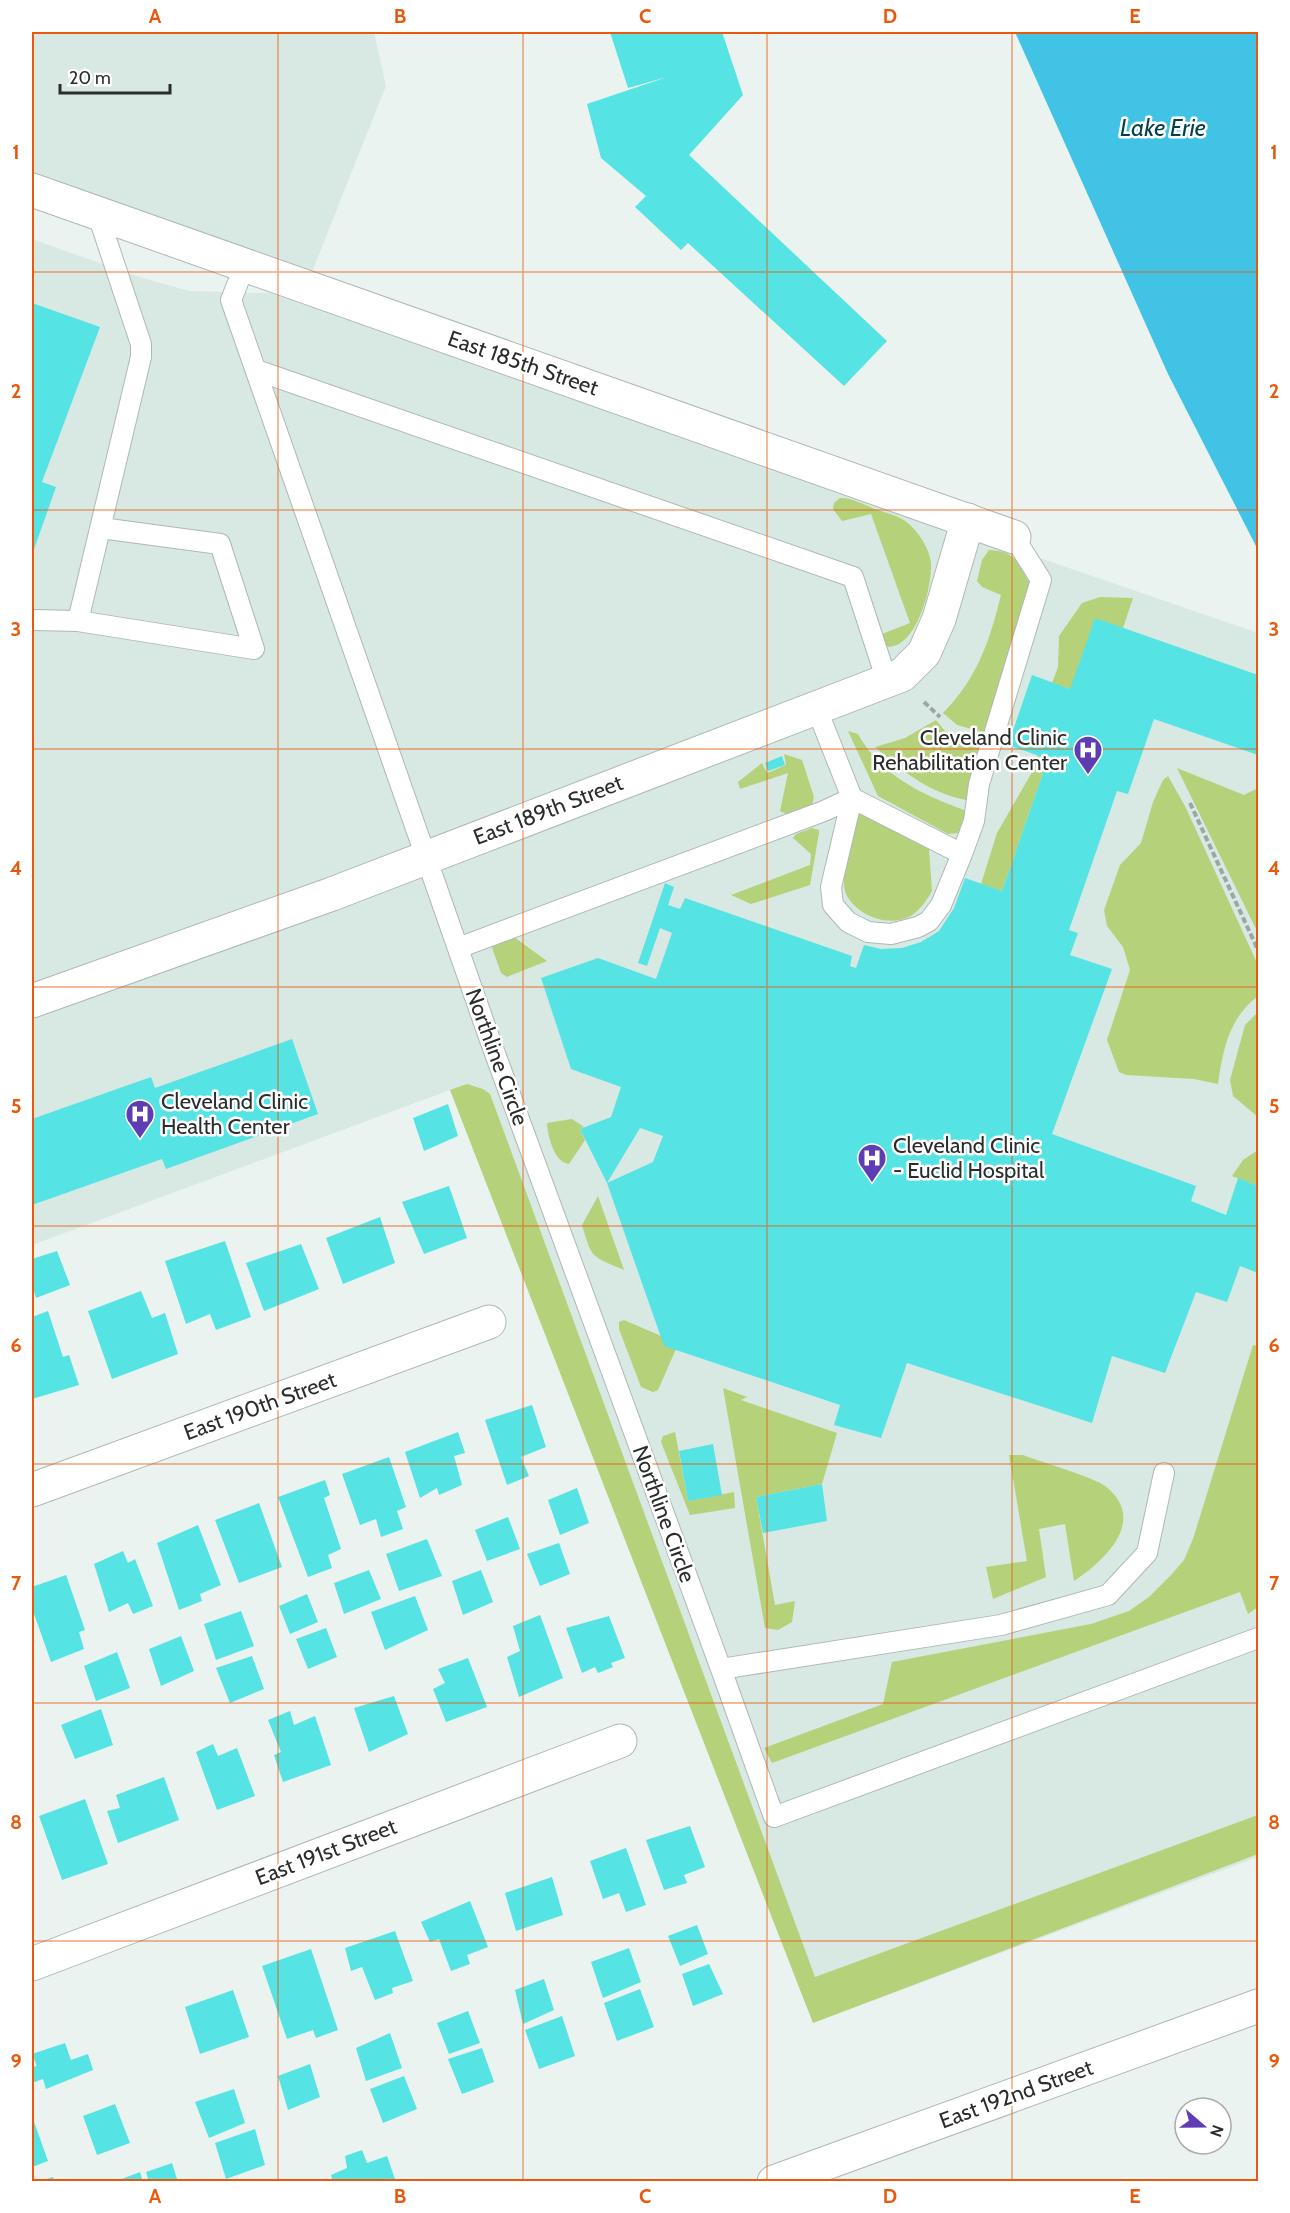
<svg xmlns="http://www.w3.org/2000/svg" width="1290" height="2213" font-family="Cabin,sans-serif">
  <style>
    .built { fill: #d7e9e2 }
    .green { fill: #b5d179 }
    .water { fill: #41c3e6 }
    .building { fill: #56e3e4; fill-rule: evenodd }
    .lines { fill: none; stroke-linecap: round; stroke-linejoin: round }
    .service-casing { stroke: #afb8b4; stroke-width: 22 }
    .minor-casing { stroke: #afb8b4; stroke-width: 35 }
    .tertiary-casing { stroke: #afb8b4; stroke-width: 35 }
    .path { stroke: #9fa5a2; stroke-width: 4; stroke-dasharray: 6 3; stroke-linecap: butt }
    .service { stroke: #fff; stroke-width: 20 }
    .minor { stroke: #fff; stroke-width: 33 }
    .tertiary { stroke: #fff; stroke-width: 33 }
    .grid { fill: none; stroke: #e8590c; stroke-width: 1.5; stroke-opacity: 0.55 }
    .labels { text-anchor: middle; dominant-baseline: central; stroke-width: 5; stroke-linejoin: round; paint-order: stroke }
    .street-label { font-size: 22px; fill: #2a2d2c; stroke: #fff }
    .poi-label { font-size: 22px; fill: #2a2d2c; stroke: #fff; text-anchor: start }
    .water-label { font-size: 24px; font-style: italic; fill: #033f4d; stroke: #fff }
    .neatline { fill: none; stroke: #e8590c; stroke-width: 2 }
    .grid-label { font-size: 20px; text-anchor: middle; font-weight: bold; fill: #e8590c }
  </style>
  <rect width="100%" height="100%" fill="#eaf3ef"/>
  <path class="built" d="M32 32H374L386 86 306 287 32 190Z
    M32 239 136 276 189 291 269 293 1258 633V1857L813 2023 450 1090 32 1245Z"/>
  <path class="green" d="M840 498C851 497 865 505 875 509 887 513 900 516 909 524 920 534 930 550 931 564 932 589 915 655 882 646V634L910 623 871 514 842 521 833 509 834 503Z
    M989 550C1017 551 1017 563 1030 584L989 734 957 725 943 713C977 679 990 640 1001 595L982 587 977 581 982 560Z
    M1100 597 1133 598 1123 628 1070 689 1052 683 1058 667 1059 636 1082 603Z
    M936 720 945 731 986 746 971 801C931 794 904 773 875 747L905 738Z
    M848 731 858 734C882 777 923 795 967 811L958 833 948 834 878 796Z
    M784 754 802 760 814 797 812 805 788 815 780 811 788 773 740 789 738 782 762 763 767 773 786 765Z
    M1037 755 1048 759 1002 891 981 884 997 833 1031 774Z
    M1177 768 1244 795 1258 788V933Z
    M1168 776 1185 806 1258 965V996C1229 1018 1223 1049 1218 1084L1194 1079 1126 1075 1119 1072 1107 1040 1130 970 1123 947 1107 926 1104 910 1120 865 1141 843 1153 802 1163 780Z
    M863 813 929 849 932 891C927 900 920 910 911 916 889 928 857 916 846 894 839 878 851 837 854 820L857 814Z
    M812 828 819 830V833L810 885 751 904 731 895 810 865 811 854 793 838 796 834Z
    M514 937 547 961 507 977 501 973 490 942Z
    M1258 1012V1117L1233 1096 1230 1080 1245 1025Z
    M467 1084 483 1089 490 1094 815 1977 1258 1815V1854L813 2023 450 1090Z
    M572 1119 584 1127 580 1129 585 1140 569 1164C554 1162 548 1137 547 1123Z
    M1258 1150V1186L1232 1176 1243 1160Z
    M598 1196 624 1270C591 1256 592 1259 582 1225Z
    M624 1320 661 1336 676 1349 658 1390 653 1392 641 1387 619 1329V1322Z
    M1253 1345 1258 1346V1607L1248 1614 1240 1592 772 1763 764 1748 883 1704 892 1662 1091 1624 1129 1611 1149 1597 1171 1575 1184 1560 1193 1539Z
    M723 1388 747 1397 741 1400 837 1433 822 1484 756 1497 775 1605 795 1601 792 1622 778 1630 765 1628Z
    M675 1432 688 1501 734 1492 735 1508 690 1515 661 1442 663 1436Z
    M1009 1455H1023C1041 1462 1093 1477 1105 1486 1149 1520 1104 1561 1074 1581L1065 1524 1039 1529 1046 1577 993 1599 986 1567 1027 1561Z"/>
  <path class="water" d="M1015 32H1258V550L1168 374Z"/>
  <path class="building" d="M610 32H722L743 95 689 155 887 341 844 386 688 243 681 250 635 207 646 196 601 158 587 104 667 77 628 88Z
    M32 303 100 327 42 482 56 487 32 555Z
    M1095 618 1258 675V755L1154 719 1128 794 1117 791 1069 930 1078 933 1070 955 1112 969 1052 1134 1196 1186 1191 1201 1226 1215 1238 1178 1258 1186V1273L1240 1266 1227 1302 1196 1292 1165 1373 1112 1356 1092 1423 907 1363 881 1438 834 1425 840 1405 664 1346 607 1183 580 1129 611 1117 621 1087 571 1069 541 978 598 958 656 979 672 933 660 928 647 966 638 963 665 883 674 887 668 905 680 909 685 898 852 956 850 966 856 968 864 945 881 949 902 948 921 942 939 931 954 908 965 878 1002 891 1048 759 1008 745 1032 675 1070 689ZM640 1128 663 1136 653 1162 607 1183Z
    M782 756 785 765 768 771 765 763Z
    M292 1039 318 1114 166 1169 162 1159 32 1205V1119L151 1077 155 1088Z
    M448 1104 458 1136 424 1151 413 1118Z
    M449 1186 467 1238 424 1254 402 1202Z
    M380 1217 395 1263 343 1284 326 1238Z
    M225 1241 251 1317 216 1330 210 1314 186 1324 165 1261Z
    M301 1244 319 1289 264 1311 246 1263Z
    M57 1251 70 1285 36 1298 32 1285V1259Z
    M141 1291 152 1318 165 1313 178 1354 112 1379 88 1311Z
    M48 1311 63 1357 69 1355 79 1385 32 1399V1317Z
    M532 1405 546 1447 521 1457 529 1476 507 1485 485 1420Z
    M458 1432 465 1453 454 1456 462 1485 439 1495 437 1488 420 1498 405 1452Z
    M713 1444 722 1495 688 1501 679 1451Z
    M389 1457 406 1507 397 1511 403 1529 381 1537 376 1519 360 1525 342 1474Z
    M325 1480 330 1495 324 1498 341 1549 328 1555 332 1568 308 1577 278 1497Z
    M822 1484 827 1521 763 1533 756 1497Z
    M577 1488 589 1523 560 1535 548 1500Z
    M259 1503 282 1567 239 1583 215 1520Z
    M508 1517 520 1549 487 1561 475 1530Z
    M198 1525 221 1585 200 1594 202 1601 179 1610 157 1543Z
    M427 1539 442 1576 399 1591 386 1554Z
    M559 1543 570 1574 540 1586 527 1554Z
    M123 1551 128 1563 135 1559 153 1606 133 1614 128 1603 109 1612 94 1564Z
    M369 1570 381 1599 344 1614 334 1583Z
    M481 1570 493 1602 463 1615 452 1581Z
    M66 1575 85 1630 79 1632 84 1649 51 1662 32 1608V1587Z
    M307 1594 318 1622 290 1634 279 1606Z
    M415 1596 428 1630 385 1650 371 1612Z
    M241 1611 254 1646 216 1660 204 1624Z
    M540 1615 563 1678 519 1697 507 1657 520 1651 513 1626Z
    M609 1616 625 1658 611 1663 613 1667 598 1673 595 1667 582 1673 566 1628Z
    M326 1628 337 1657 308 1669 296 1639Z
    M181 1636 194 1671 161 1686 149 1649Z
    M117 1652 130 1688 96 1701 84 1666Z
    M252 1656 264 1689 230 1703 216 1668Z
    M468 1658 487 1707 446 1722 433 1689 445 1683 438 1669Z
    M394 1696 408 1734 369 1752 354 1708Z
    M101 1709 113 1745 75 1759 61 1725Z
    M290 1711 294 1725 315 1716 331 1765 283 1782 274 1755 281 1752 268 1720Z
    M213 1744 218 1756 237 1748 255 1796 217 1810 196 1752Z
    M164 1777 179 1820 118 1843 107 1811 120 1808 116 1795Z
    M85 1799 108 1864 62 1880 39 1816Z
    M690 1826 705 1867 684 1875 687 1883 664 1890 646 1840Z
    M626 1848 646 1905 626 1912 619 1893 603 1899 590 1861Z
    M552 1877 563 1915 516 1931 505 1893Z
    M470 1901 488 1947 467 1955 470 1964 451 1971 439 1939 430 1942 421 1922Z
    M697 1925 708 1954 680 1966 668 1936Z
    M395 1931 413 1981 392 1988 393 1993 375 2000 362 1967 351 1971 345 1948Z
    M629 1948 641 1982 603 1998 591 1962Z
    M311 1949 338 2030 316 2038 313 2030 287 2039 262 1966Z
    M709 1964 723 1994 693 2006 682 1974Z
    M544 1979 554 2010 523 2024 515 1990Z
    M640 1989 654 2027 617 2041 604 2003Z
    M233 1990 249 2037 200 2054 185 2007Z
    M468 2011 480 2043 449 2054 437 2023Z
    M562 2016 575 2056 539 2069 525 2030Z
    M390 2033 402 2068 366 2081 356 2048Z
    M65 2043 71 2060 88 2054 93 2070 46 2089 43 2079 32 2083V2067L37 2066 32 2054Z
    M482 2048 494 2082 462 2094 448 2059Z
    M310 2064 320 2097 288 2110 278 2076Z
    M404 2076 417 2109 383 2123 370 2089Z
    M234 2089 245 2123 209 2138 195 2102Z
    M115 2104 130 2143 97 2155 83 2116Z
    M32 2116 48 2161 32 2167Z
    M255 2129 265 2165 226 2179 215 2143Z
    M362 2150 367 2163 387 2156 396 2182H333L331 2175 347 2168 345 2156Z
    M172 2163 178 2182H149L146 2172Z
    M140 2172 143 2182H116V2181Z
    M53 2177 55 2182H41L40 2181Z"/>
  <g class="lines">
    <g class="service-casing">
      <path id="service" d="M98 215 141 344V357L78 621 254 649 220 544 101 528
        M245 265 231 300 490 1040 721 1669 1001 1625 1108 1595 1147 1553 1164 1473
        M256 370 853 577 887 681
        M32 620 78 621
        M816 707 852 798 831 887 833 905 848 922 868 932 891 934 918 927 929 921 941 905 962 854 974 821 979 784 1041 580 1014 537
        M852 798 962 854
        M458 948 824 811 852 798
        M721 1669 774 1817 1258 1638"/>
    </g>
    <g class="minor-casing">
      <path id="minor" d="M32 1001 332 894 902 675 924 653 939 619 968 520
        M32 1490 489 1322
        M32 1964 620 1741
        M774 2182 1258 2006"/>
    </g>
    <g class="tertiary-casing">
      <path id="tertiary" d="M32 190 1014 537"/>
    </g>
    <path class="path" d="M924 702 940 717
      M1190 803 1258 950"/>
    <use href="#service" class="service"/>
    <use href="#minor" class="minor"/>
    <use href="#tertiary" class="tertiary"/>
  </g>
  <path class="grid" d="M278 32V2182M523 32V2182M767 32V2182M1012 32V2182M32 272H1258M32 510H1258M32 749H1258M32 987H1258M32 1226H1258M32 1464H1258M32 1703H1258M32 1941H1258"/>
  <defs>
    <g id="hospital-pin" transform="scale(1.5)"><path d="M0 17L-7.5 6A9.5 9.5 0 1 1 7.5 6Z" fill="#5e3cb4" stroke="#fff"/><path d="M-5-5h3v3.5h4V-5h3V5h-3V1.5h-4V5h-3Z" fill="#fff"/></g>
  </defs>
  <g fill-rule="evenodd">
    <use href="#hospital-pin" x="1088" y="750"/>
    <use href="#hospital-pin" x="140" y="1114"/>
    <use href="#hospital-pin" x="872" y="1158"/>
  </g>
  <g class="labels">
    <g class="street-label">
      <text transform="translate(523 363) rotate(19)">East 185th Street</text>
      <text transform="translate(548 810) rotate(-21)">East 189th Street</text>
      <text transform="translate(497 1057) rotate(70)">Northline Circle</text>
      <text transform="translate(260 1406) rotate(-20)">East 190th Street</text>
      <text transform="translate(664 1514) rotate(70)">Northline Circle</text>
      <text transform="translate(326 1852) rotate(-21)">East 191st Street</text>
      <text transform="translate(1016 2094) rotate(-20)">East 192nd Street</text>
    </g>
    <g class="poi-label">
      <text x="1067" y="737" text-anchor="end">Cleveland Clinic<tspan x="1067" dy="25">Rehabilitation Center</tspan></text>
      <text x="161" y="1101">Cleveland Clinic<tspan x="161" dy="25">Health Center</tspan></text>
      <text x="893" y="1145">Cleveland Clinic<tspan x="893" dy="25">- Euclid Hospital</tspan></text>
    </g>
    <g class="water-label">
      <text x="1163" y="127">Lake Erie</text>
    </g>
  </g>
  <rect width="1290" height="2213" fill="none" stroke="#ffffff" stroke-width="66"/>
  <g transform="translate(1203 2126) rotate(110)"><circle r="28" fill="#ffffff" stroke="#aaabab" stroke-width="1.5"/>
  <path d="M0-4.5L10 22L0 15L-10 22Z" fill="#5e3cb4"/>
  <text y="-9" font-size="16" font-weight="bold" text-anchor="middle" fill="#2a2d2c">N</text>
  </g>
  <path d="M60 84v9h110v-9" fill="none" stroke="#2a2d2c" stroke-width="3"/>
  <text x="69" y="84" font-size="18" fill="#2a2d2c" stroke="#ffffff" stroke-width="4.5" paint-order="stroke">20 m</text>
  <rect x="33" y="33" width="1224" height="2147" class="neatline"/>
  <g class="grid-label">
    <text x="155" y="23">A</text>
    <text x="400" y="23">B</text>
    <text x="645" y="23">C</text>
    <text x="890" y="23">D</text>
    <text x="1135" y="23">E</text>
    <text x="16" y="159">1</text>
    <text x="1274" y="159">1</text>
    <text x="16" y="398">2</text>
    <text x="1274" y="398">2</text>
    <text x="16" y="636">3</text>
    <text x="1274" y="636">3</text>
    <text x="16" y="875">4</text>
    <text x="1274" y="875">4</text>
    <text x="16" y="1113">5</text>
    <text x="1274" y="1113">5</text>
    <text x="16" y="1352">6</text>
    <text x="1274" y="1352">6</text>
    <text x="16" y="1590">7</text>
    <text x="1274" y="1590">7</text>
    <text x="16" y="1829">8</text>
    <text x="1274" y="1829">8</text>
    <text x="16" y="2068">9</text>
    <text x="1274" y="2068">9</text>
    <text x="155" y="2203">A</text>
    <text x="400" y="2203">B</text>
    <text x="645" y="2203">C</text>
    <text x="890" y="2203">D</text>
    <text x="1135" y="2203">E</text>
  </g>
</svg>
